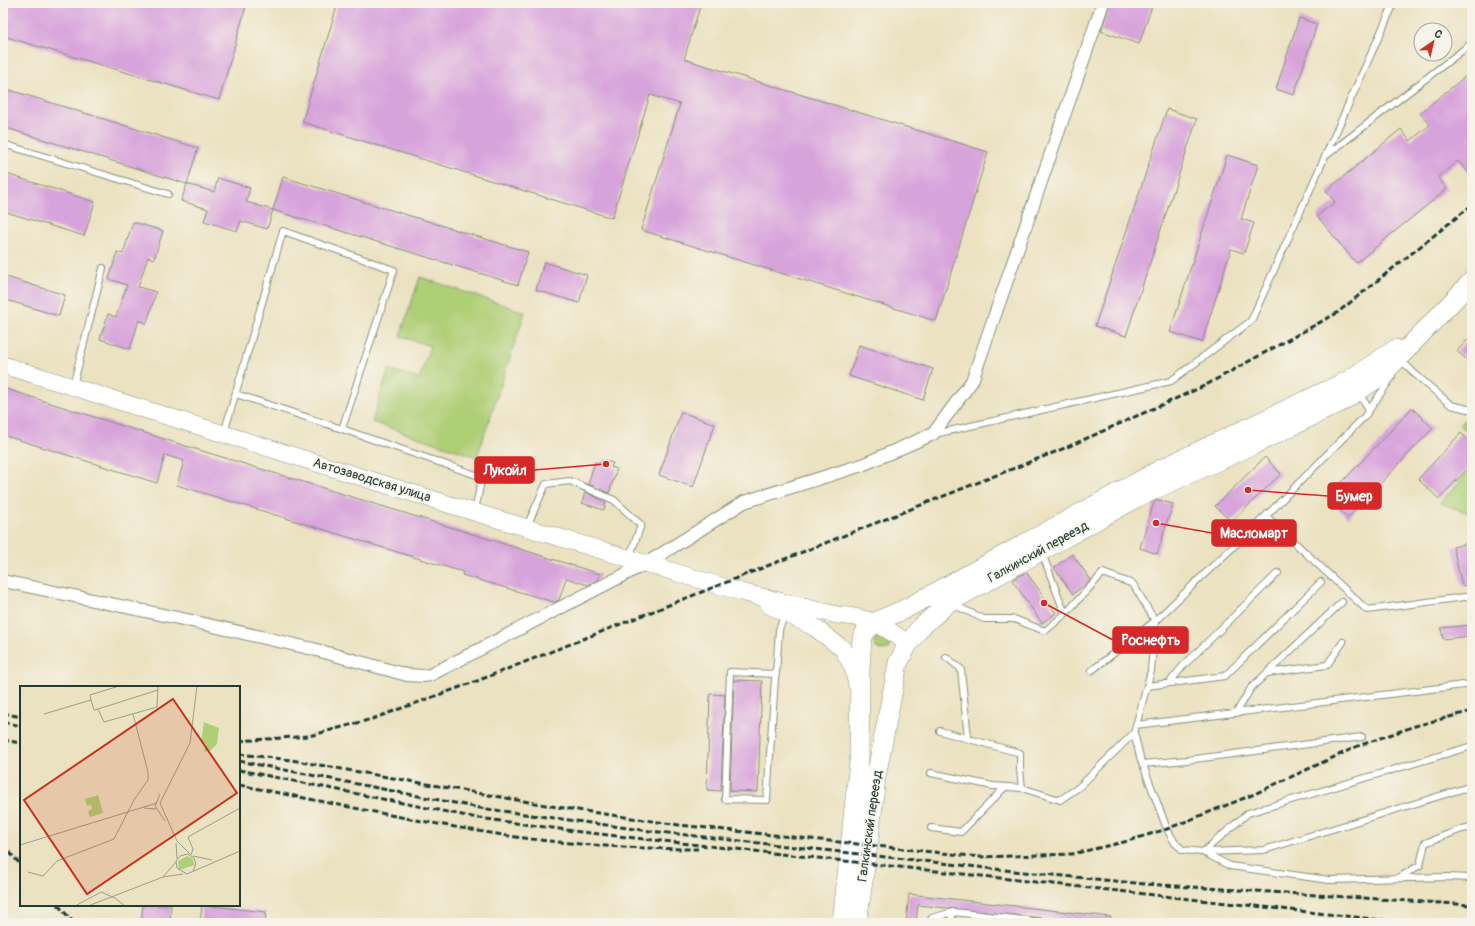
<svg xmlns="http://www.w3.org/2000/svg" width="1475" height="926" font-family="Pangolin,sans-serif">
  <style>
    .green { fill: #afcf77; stroke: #678656 }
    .building { fill: #d7a3db }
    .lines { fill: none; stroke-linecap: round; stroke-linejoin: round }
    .lane-casing { stroke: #85907a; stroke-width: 8 }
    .street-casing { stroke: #85907a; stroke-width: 14 }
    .secondary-casing { stroke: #85907a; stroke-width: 18 }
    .primary-casing { stroke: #85907a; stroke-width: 20 }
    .lane { stroke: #fff; stroke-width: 6 }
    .street { stroke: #fff; stroke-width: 12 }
    .secondary { stroke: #fff; stroke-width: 17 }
    .primary { stroke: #fff; stroke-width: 19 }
    .rail { stroke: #1f3d34; stroke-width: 3; stroke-dasharray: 6 3; stroke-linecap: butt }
    .labels { text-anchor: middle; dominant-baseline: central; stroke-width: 3; stroke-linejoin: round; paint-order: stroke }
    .street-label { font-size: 13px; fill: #1f3d34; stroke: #f7f3e8 }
    .inset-road { fill: none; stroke: #99a089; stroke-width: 1 }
    .view { fill: #c8321e; fill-opacity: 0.15; stroke: #c8321e; stroke-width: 2 }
    .inset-edge { fill: none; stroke: #1f3d34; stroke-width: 2 }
    .leader { fill: none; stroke: #d62828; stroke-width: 1.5 }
    .callout-dot { fill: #d62828; stroke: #f7f3e8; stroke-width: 1.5 }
    .callout { fill: #d62828; stroke: #d62828; stroke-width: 1.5 }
    .callout-label { font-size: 14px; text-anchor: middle; font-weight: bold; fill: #fff }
  </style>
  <rect width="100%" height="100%" fill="#f7f3e8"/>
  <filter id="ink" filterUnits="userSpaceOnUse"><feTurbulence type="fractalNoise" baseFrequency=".025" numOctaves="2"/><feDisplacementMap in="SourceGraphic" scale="8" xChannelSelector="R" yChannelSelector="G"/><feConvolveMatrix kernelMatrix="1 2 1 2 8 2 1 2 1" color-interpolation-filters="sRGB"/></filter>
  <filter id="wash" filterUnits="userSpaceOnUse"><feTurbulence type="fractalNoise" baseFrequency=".012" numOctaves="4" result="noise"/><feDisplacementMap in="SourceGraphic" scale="16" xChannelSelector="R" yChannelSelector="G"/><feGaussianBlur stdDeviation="0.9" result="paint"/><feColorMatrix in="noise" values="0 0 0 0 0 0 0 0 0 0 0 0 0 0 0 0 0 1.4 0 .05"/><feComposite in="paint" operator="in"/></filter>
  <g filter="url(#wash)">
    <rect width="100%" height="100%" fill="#ebe2c1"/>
    <path class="green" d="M420 277 525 312 477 457 372 422 389 369 419 379 430 346 400 336Z
      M1472 412V435L1460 425Z
      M1472 468V514L1440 503Z
      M879 634 892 641 888 649 880 650 875 647 874 641Z"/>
    <g id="blocks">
      <path class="building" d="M3 3H247L219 100 3 36Z
        M338 3H701L684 59 988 152 936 321 641 230 680 104 650 95 612 218 302 122Z
        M1110 3H1153L1139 44 1101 31Z
        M1299 18 1317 24 1294 95 1276 89Z
        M1472 71V177L1458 161 1438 177 1447 189 1356 263 1317 216 1335 202 1326 191 1401 129 1410 141 1430 125 1420 113Z
        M3 88 198 148 187 184 3 127Z
        M1167 109 1197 119 1126 336 1095 326Z
        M1227 155 1258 165 1241 219 1254 223 1244 253 1231 249 1202 342 1170 332Z
        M3 173 95 202 84 236 3 211Z
        M283 177 528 252 518 285 273 210Z
        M218 178 250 188 246 202 273 210 267 229 241 221 237 231 204 221 208 209 181 201 187 184 214 192Z
        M133 222 163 231 154 259 148 257 138 287 156 292 147 323 139 320 130 349 100 339 108 314 116 317 127 285 109 279 117 252 123 254Z
        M544 262 587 275 579 303 536 290Z
        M3 276 65 295 59 316 3 299Z
        M1472 335V364L1457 351Z
        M859 345 933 369 923 400 849 376Z
        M3 388 186 446 463 531 600 574 599 579 588 585 566 578 559 600 554 602 462 575 463 572 177 485 184 461 165 455 157 483 3 435Z
        M1412 408 1433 428 1348 518 1327 498Z
        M681 412 715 424 693 487 659 475Z
        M1461 433 1472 444V464L1439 499 1418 479Z
        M1265 457 1281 474 1231 522 1215 506Z
        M602 460 613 463 611 467 617 469 609 493 588 484 595 462 601 464Z
        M585 492 606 502 604 510 582 503Z
        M1159 500 1173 504 1157 554 1140 548 1154 502Z
        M1472 542V584L1462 586 1453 547Z
        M1072 554 1091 580 1073 594 1054 568Z
        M1026 572 1056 613 1042 623 1012 580Z
        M1472 625V636L1443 639 1441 628Z
        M734 680 762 681 758 792 730 791Z
        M710 694 725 695 721 791 707 790Z
        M909 894 1111 917 1110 923H1077L1055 920 1052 919 918 905 916 923H906Z
        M143 905H171L170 923H141Z
        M202 905 266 912 265 923H200Z"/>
    </g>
  </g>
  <g filter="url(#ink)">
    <use href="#blocks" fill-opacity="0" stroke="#85907a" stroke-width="1"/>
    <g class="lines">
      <g class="lane-casing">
        <path id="lane" d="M3 144 168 194
          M1327 155 1472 43
          M1402 361 1415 374 1451 405 1472 410
          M73 386 103 268
          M1358 392 1369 409
          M236 394 342 429
          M224 433 283 231 394 270 342 429 482 477 475 510
          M935 434 1171 381 1251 321 1394 3
          M1266 516 1367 610 1472 596
          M527 526 546 484 570 481 614 500 641 525 629 558
          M952 604 984 619H1014L1045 631 1065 614 1042 553
          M1065 614 1103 573 1133 584 1155 621 1151 671 1134 733 1140 757 1167 829 1175 843 1183 850 1203 852 1230 866 1329 880 1446 877 1472 878
          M946 657 961 669 968 738
          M1091 671 1155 621 1271 511 1365 416 1392 377
          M1267 673 1327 665 1343 642
          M776 674 730 672 725 799 767 800 775 678 776 674 779 630 785 613
          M1169 683 1183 666 1278 573
          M1147 686 1225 676 1321 582
          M1236 713 1251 688 1342 602
          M1136 725 1472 684
          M940 731 1020 753V770L1022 788
          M1142 764 1187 760 1362 737
          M931 773 993 786 1022 788 1060 800 1079 787 1134 733
          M931 828 961 832 1005 787
          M1203 852 1248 813 1472 746
          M1205 852 1264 850 1472 786
          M1400 877 1420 865 1425 843 1462 829 1472 827
          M928 923 932 918 953 912
          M951 923 953 912 1051 923"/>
      </g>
      <g class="street-casing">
        <path id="street" d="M3 581 187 620 313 649 407 675 423 676 430 675 647 563 744 502 862 465 933 434 972 381 1103 3"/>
      </g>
      <g class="secondary-casing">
        <path id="secondary" d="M3 365 454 506 741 592 837 615C869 617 883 625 908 644
          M769 605 814 627 843 649 853 668 857 685"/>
      </g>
      <g class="primary-casing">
        <path id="primary" d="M842 923 859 761 860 671 862 638 866 631 875 622 905 609 1163 468 1349 380 1396 349
          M857 923 869 839 876 777 898 663 908 644 920 628 948 603 1138 497 1253 445 1341 402 1381 376 1472 281"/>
      </g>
      <use href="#lane" class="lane"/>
      <use href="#street" class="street"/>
      <use href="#secondary" class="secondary"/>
      <use href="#primary" class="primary"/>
      <path class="rail" d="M3 713 21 717
        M3 722 21 726
        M3 740 21 743
        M239 741 309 736 372 719 477 681 1065 448 1204 386 1337 313 1472 205
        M239 754 291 760 557 807 679 825 980 857 1072 854 1124 842 1167 829 1252 795 1358 746 1415 726 1472 711
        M239 761 480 808 650 831 1023 872 1145 884 1472 905
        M239 770 472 817 581 832 1409 923
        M239 785C331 803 423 823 516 837 576 845 637 849 698 849
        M3 845 21 865
        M58 905 74 923"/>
    </g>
  </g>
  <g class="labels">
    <g class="street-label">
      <text transform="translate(372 480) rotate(17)">Автозаводская улица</text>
      <text transform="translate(1038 552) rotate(-29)">Галкинский переезд</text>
      <text transform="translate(870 826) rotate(-82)">Галкинский переезд</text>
    </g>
  </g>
  <g transform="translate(20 686)">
    <rect width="220" height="220" fill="#ebe2c1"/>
    <path d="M184 36 199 42 197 58 191 64 184 66 186 58 181 57ZM78 109 83 127 70 131 68 125 72 123 71 119 67 120 65 113ZM167 170 172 172 175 179 159 184 158 175Z" fill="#afcf77"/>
    <path class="inset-road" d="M71 14 74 24 78 23M78 23 84 36 137 21 138 0M78 23 138 4M24 28 71 14 70 9 99 0M140 108 135 120 145 135M124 122 136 123M156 157 157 173M0 159 137 117M170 168 157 155 140 117 170 57 177 0M171 169 173 163 168 151 220 122M173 170 192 174M173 185 176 178 174 172 168 168 160 170 156 175 157 182 167 188 220 165M8 186 23 190 37 175 94 153 114 114 128 94V86L113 28M143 191 156 176M55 220 81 206 95 212 105 220M68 220 143 191 163 188"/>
    <path class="view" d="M153 13 217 107 67 208 4 114Z"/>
    <rect width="220" height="220" class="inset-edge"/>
  </g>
  <path class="leader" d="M606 464L534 470M1248 490L1328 496M1156 523L1212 533M1044 603L1113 640"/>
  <g class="callout-dot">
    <circle cx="606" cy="464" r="4"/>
    <circle cx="1248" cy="490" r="4"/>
    <circle cx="1156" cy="523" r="4"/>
    <circle cx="1044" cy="603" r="4"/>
  </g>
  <g class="callout">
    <rect x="475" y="457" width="59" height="26" rx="4"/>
    <rect x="1328" y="483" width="53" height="26" rx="4"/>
    <rect x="1212" y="520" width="84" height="26" rx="4"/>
    <rect x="1113" y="627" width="75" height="26" rx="4"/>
  </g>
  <g class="callout-label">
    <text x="505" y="475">Лукойл</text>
    <text x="1354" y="501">Бумер</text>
    <text x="1254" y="538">Масломарт</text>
    <text x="1151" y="645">Роснефть</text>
  </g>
  <rect width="1475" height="926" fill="none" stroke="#f7f3e8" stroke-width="16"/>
  <g transform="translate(1433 42) rotate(34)"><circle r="19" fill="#f7f3e8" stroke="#a1aaa0"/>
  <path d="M0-3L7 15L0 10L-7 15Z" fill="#c8321e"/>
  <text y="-6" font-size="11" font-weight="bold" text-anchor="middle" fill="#1f3d34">С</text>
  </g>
</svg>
